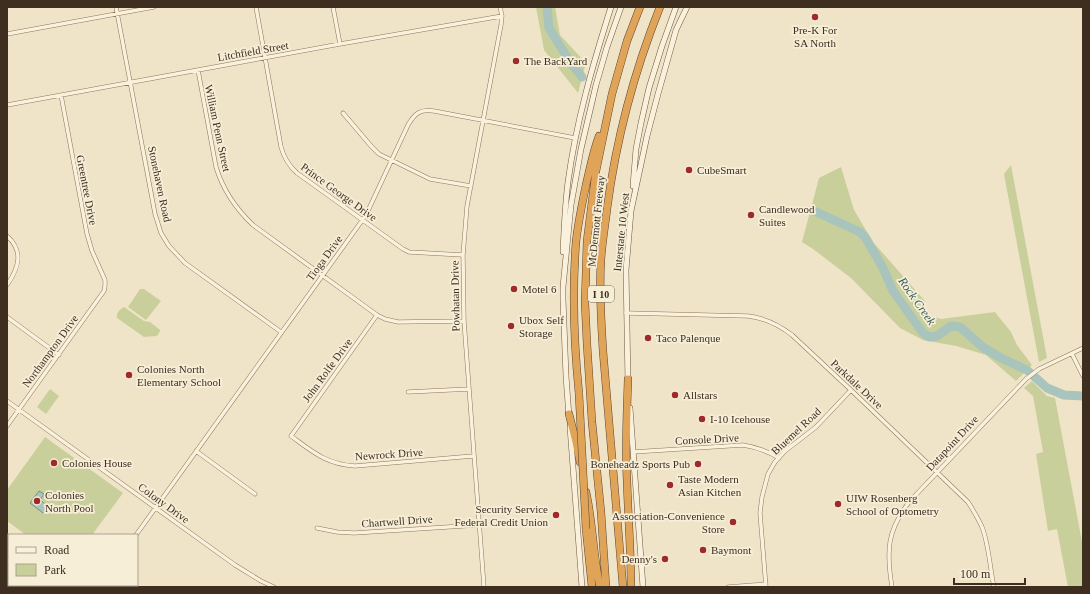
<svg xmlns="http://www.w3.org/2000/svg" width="1090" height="594" font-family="'Times New Roman',serif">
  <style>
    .green { fill: #c9cf9b }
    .water { fill: #a9c4bc; stroke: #6f938a }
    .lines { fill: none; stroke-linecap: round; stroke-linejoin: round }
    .river { stroke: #a9c4bc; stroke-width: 9 }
    .street-casing { stroke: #8d765c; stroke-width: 4.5 }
    .secondary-casing { stroke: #6f573f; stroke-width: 6 }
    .highway-casing { stroke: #5b4430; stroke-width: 8 }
    .street { stroke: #faf1dc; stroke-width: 3.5 }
    .secondary { stroke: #faf1dc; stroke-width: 5 }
    .highway { stroke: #e0a458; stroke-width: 7 }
    .highway-bridge-casing { stroke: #5b4430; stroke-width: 8; stroke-linecap: butt }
    .highway-bridge { stroke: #e0a458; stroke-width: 7 }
    .poi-dot { fill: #9e2a2b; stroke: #f7eed8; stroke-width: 1.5 }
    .labels { text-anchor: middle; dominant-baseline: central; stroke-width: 3.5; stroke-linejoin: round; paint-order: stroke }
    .shield { fill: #f7eed8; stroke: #756857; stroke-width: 1 }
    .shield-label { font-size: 10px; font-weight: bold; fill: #3d2e20 }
    .poi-label { font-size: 11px; fill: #3d2e20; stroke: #f7eed8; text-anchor: start }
    .street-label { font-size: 11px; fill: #3d2e20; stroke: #f7eed8 }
    .water-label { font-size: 12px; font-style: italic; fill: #2f5d5a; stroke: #f7eed8 }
  </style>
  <rect width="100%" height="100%" fill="#f0e4c8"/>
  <path class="green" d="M536 7H555L560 35 586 63 578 93 544 50Z
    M1011 165 1047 358 1039 362 1004 174Z
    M841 167 854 210 873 242 925 301 920 312 941 319 995 312 1011 332 1017 345 1032 365 1016 381 986 355 956 346 923 340 900 328 851 278 813 249 802 242 819 178Z
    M140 289H144L161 301 146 320 128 307Z
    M124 307 144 321 150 322 160 330V331L157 336 144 337 117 318C116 313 119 311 122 308Z
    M1032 381 1047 396 1055 398 1083 547V587H1068L1057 529 1048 531 1036 454 1043 452 1033 396 1024 388Z
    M50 389 59 396 46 414 37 407Z
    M45 437 123 493 92 535H26L7 521V490Z"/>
  <path class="water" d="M39 491 44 494 40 500 48 506 43 513 30 503Z"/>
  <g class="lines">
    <path class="river" d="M547 7 549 28 570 62 582 77
      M812 210 860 232 865 237 883 268 893 291 923 333 929 337 937 336 951 326 960 327 984 348 1001 358 1027 370 1047 388 1064 395 1083 396"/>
    <g class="street-casing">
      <path id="street" d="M116 7 155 214 161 233 169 246 185 263 281 332
        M256 7 281 147C284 158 289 166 297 173L403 249 409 252 463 255
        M333 7 340 44
        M7 34 154 7
        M198 70 216 167C223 190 235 208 253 225L377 315 385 319 398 322 464 321
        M7 105 340 44 502 16
        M343 113 371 146 379 154 430 179 471 186
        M7 236C24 251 19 268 7 285
        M626 313 748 316C765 318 779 325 792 335L851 390 968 502C973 510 978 518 982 527 989 545 990 569 994 587
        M377 315 291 436C313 452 326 464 355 466L473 456
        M7 317 59 355
        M1072 354 1083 376
        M408 392 469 389
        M7 401 235 565 261 581 274 587
        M7 426 104 291 105 286V280L92 251 87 234 61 95
        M196 451 255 494
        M633 452 743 445C756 447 767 451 779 458
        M317 528 337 532 354 533 479 525
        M136 535 366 215 408 125C415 113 420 109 434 111L575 138
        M7 565 9 566
        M99 587 100 585
        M484 587 464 321 463 255 467 206 501 25 502 16 500 7
        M728 587 766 584
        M766 587 760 513 762 497 768 474 775 462 785 451 816 427 851 390
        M892 587C886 551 887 530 910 501L1026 379 1039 369 1083 348"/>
    </g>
    <g class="secondary-casing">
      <path id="secondary" d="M633 186 636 149 641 123 649 88 662 46 676 7
        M563 252C564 229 565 205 568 182 576 122 593 64 611 7
        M628 383 626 270 631 211 647 136 658 94 676 30 687 7
        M630 408 643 587
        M569 417 566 376 563 299V287L571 205 581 149 596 85 607 47 621 7
        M570 427 582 587"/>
    </g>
    <g class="highway-casing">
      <path id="highway" d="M628 379C627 413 625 447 627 480 628 516 631 551 631 587
        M579 394C574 344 572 293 576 242 578 223 582 204 586 185 590 168 593 152 599 136
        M569 414 576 442 580 462
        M586 492C593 523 593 556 600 587
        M586 529 592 587
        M606 587 601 512 592 422 587 344 585 303 587 241 596 171 612 94 627 41 640 7
        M623 587 603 351C601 321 599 290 601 260 602 243 605 226 607 209 616 140 634 72 660 7"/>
    </g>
    <use href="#street" class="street"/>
    <use href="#secondary" class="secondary"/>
    <use href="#highway" class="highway"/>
    <g class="highway-bridge-casing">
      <path id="highway-bridge" d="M579 394 586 529"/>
    </g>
    <use href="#highway-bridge" class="highway-bridge"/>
  </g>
  <g class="poi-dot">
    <circle cx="815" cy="17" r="4"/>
    <circle cx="516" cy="61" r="4"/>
    <circle cx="689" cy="170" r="4"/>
    <circle cx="751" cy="215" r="4"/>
    <circle cx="514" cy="289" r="4"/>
    <circle cx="511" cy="326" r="4"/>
    <circle cx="648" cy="338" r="4"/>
    <circle cx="129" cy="375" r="4"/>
    <circle cx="675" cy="395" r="4"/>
    <circle cx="702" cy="419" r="4"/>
    <circle cx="54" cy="463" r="4"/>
    <circle cx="698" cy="464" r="4"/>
    <circle cx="670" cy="485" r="4"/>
    <circle cx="37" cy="501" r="4"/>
    <circle cx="838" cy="504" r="4"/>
    <circle cx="556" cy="515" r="4"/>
    <circle cx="733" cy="522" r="4"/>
    <circle cx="703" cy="550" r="4"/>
    <circle cx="665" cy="559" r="4"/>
  </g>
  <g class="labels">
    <rect class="shield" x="588" y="286" width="26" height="16" rx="3"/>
    <g class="shield-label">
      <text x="601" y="294">I 10</text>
    </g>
    <g class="poi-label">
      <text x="815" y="30" text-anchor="middle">Pre-K For<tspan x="815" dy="13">SA North</tspan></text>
      <text x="524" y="61">The BackYard</text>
      <text x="697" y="170">CubeSmart</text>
      <text x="759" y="209">Candlewood<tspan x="759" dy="13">Suites</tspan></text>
      <text x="522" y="289">Motel 6</text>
      <text x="519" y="320">Ubox Self<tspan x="519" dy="13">Storage</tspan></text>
      <text x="656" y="338">Taco Palenque</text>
      <text x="137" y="369">Colonies North<tspan x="137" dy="13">Elementary School</tspan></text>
      <text x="683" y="395">Allstars</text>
      <text x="710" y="419">I-10 Icehouse</text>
      <text x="62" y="463">Colonies House</text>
      <text x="690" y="464" text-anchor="end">Boneheadz Sports Pub</text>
      <text x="678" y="479">Taste Modern<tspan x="678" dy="13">Asian Kitchen</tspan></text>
      <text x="45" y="495">Colonies<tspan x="45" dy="13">North Pool</tspan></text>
      <text x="846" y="498">UIW Rosenberg<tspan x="846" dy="13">School of Optometry</tspan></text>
      <text x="548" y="509" text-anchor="end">Security Service<tspan x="548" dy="13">Federal Credit Union</tspan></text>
      <text x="725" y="516" text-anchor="end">Association-Convenience<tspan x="725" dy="13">Store</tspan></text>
      <text x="711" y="550">Baymont</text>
      <text x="657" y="559" text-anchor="end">Denny's</text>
    </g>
    <g class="street-label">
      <text transform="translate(253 51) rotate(-10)">Litchfield Street</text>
      <text transform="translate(218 128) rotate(78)">William Penn Street</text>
      <text transform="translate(160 184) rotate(78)">Stonehaven Road</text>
      <text transform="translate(87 190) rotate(79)">Greentree Drive</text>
      <text transform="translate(339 192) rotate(36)">Prince George Drive</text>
      <text transform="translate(596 221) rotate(-84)">McDermott Freeway</text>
      <text transform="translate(621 232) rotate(-84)">Interstate 10 West</text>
      <text transform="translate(324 258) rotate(-54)">Tioga Drive</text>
      <text transform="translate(455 296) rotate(-91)">Powhatan Drive</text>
      <text transform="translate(50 351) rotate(-54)">Northampton Drive</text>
      <text transform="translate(327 370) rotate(-54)">John Rolfe Drive</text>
      <text transform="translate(857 384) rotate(43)">Parkdale Drive</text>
      <text transform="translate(796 431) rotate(-43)">Bluemel Road</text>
      <text transform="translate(707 439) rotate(-3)">Console Drive</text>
      <text transform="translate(952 443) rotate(-47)">Datapoint Drive</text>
      <text transform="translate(389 454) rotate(-4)">Newrock Drive</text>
      <text transform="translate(164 503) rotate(36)">Colony Drive</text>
      <text transform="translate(397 521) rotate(-4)">Chartwell Drive</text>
    </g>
    <g class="water-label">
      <text transform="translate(917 301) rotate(55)">Rock Creek</text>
    </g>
  </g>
  <rect width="1090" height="594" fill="none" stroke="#3d2e20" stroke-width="16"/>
  <rect x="8" y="534" width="130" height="52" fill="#f7eed8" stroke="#ada18e"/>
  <rect x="16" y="547" width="20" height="6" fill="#faf1dc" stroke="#ada18e"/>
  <text x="44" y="554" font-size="12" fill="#3d2e20">Road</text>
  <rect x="16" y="564" width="20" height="12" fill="#c9cf9b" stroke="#ada18e"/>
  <text x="44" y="574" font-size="12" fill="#3d2e20">Park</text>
  <path d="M954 578v6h71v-6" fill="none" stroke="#3d2e20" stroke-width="2"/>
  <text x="960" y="578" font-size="12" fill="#3d2e20" stroke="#f7eed8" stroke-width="3" paint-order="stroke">100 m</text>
</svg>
